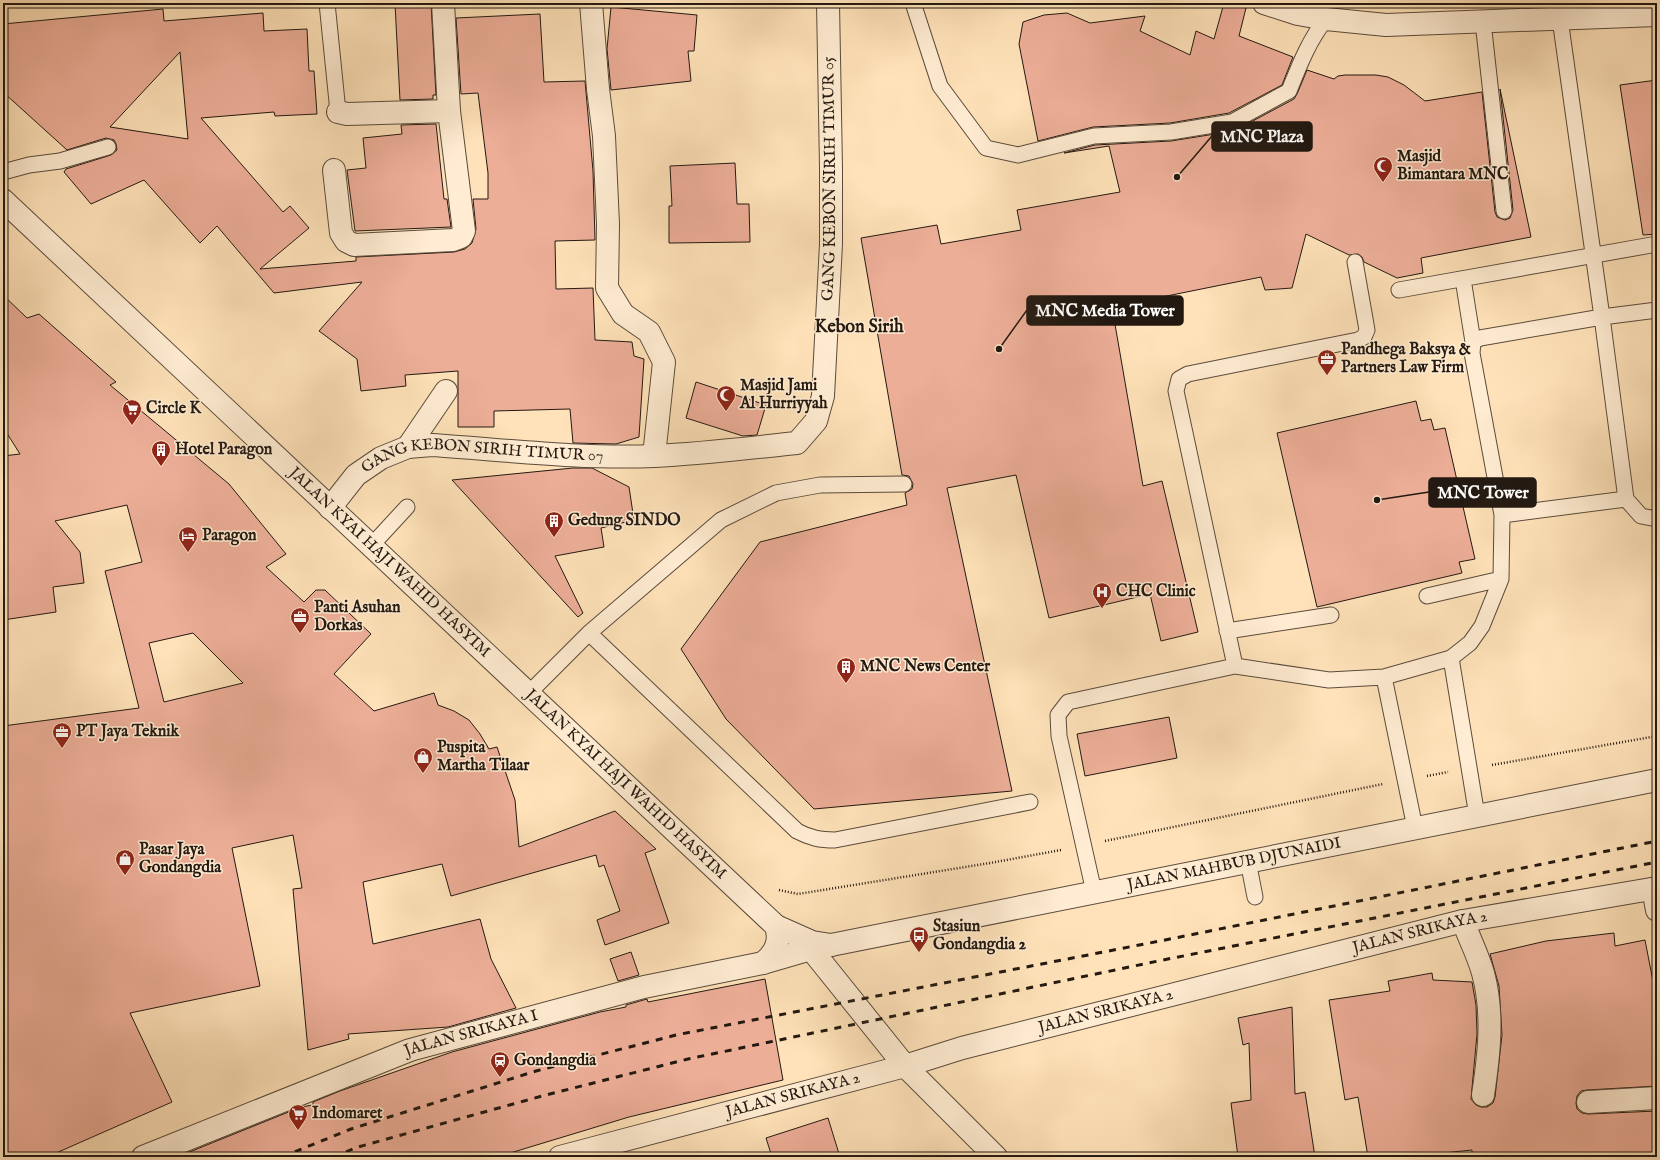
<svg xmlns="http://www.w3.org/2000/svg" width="1660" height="1160" font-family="'IM FELL English',serif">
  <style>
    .building { fill: #edae98; stroke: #231911; fill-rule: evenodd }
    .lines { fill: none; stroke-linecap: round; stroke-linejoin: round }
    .service-casing { stroke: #5a4b3b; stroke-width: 17 }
    .pedestrian-casing { stroke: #5a4b3b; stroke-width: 24 }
    .minor-casing { stroke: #5a4b3b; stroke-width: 24 }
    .tertiary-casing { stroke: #5a4b3b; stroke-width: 24 }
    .path { stroke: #231911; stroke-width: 2.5; stroke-dasharray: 1 2; stroke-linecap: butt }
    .service { stroke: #ffecd2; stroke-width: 15 }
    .pedestrian { stroke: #ffecd2; stroke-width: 22 }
    .minor { stroke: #ffecd2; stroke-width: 22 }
    .tertiary { stroke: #ffecd2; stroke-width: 22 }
    .rail { stroke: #231911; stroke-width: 3; stroke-dasharray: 7 7; stroke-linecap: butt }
    .labels { text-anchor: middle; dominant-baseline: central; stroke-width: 3; stroke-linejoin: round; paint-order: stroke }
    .poi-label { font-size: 16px; font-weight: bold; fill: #231911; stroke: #ffecd2; text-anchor: start }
    .street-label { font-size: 16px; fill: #231911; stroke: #ffecd2 }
    .quarter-label { font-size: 18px; font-weight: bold; fill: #231911; stroke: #ffecd2 }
    .leader { fill: none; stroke: #231911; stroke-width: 1.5 }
    .callout-dot { fill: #231911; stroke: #ffecd2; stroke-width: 1.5 }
    .callout { fill: #231911; stroke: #231911; stroke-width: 1.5 }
    .callout-label { font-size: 17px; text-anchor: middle; font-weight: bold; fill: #fff }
  </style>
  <rect width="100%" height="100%" fill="#ffe2b9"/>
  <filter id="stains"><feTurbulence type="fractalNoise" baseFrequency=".005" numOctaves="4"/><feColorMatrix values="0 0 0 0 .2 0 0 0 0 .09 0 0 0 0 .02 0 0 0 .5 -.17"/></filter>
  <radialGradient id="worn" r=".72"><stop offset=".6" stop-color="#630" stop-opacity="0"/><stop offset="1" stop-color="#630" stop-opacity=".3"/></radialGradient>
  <path class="building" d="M413 3H431L436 95H433V99L400 100 395 4Z
    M1224 3 1246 8 1239 36 1293 57 1282 85 1229 113 1170 123 1093 127 1038 141 1019 44 1023 22 1044 15 1067 13 1090 23 1145 16 1140 31 1190 55 1196 31 1214 39Z
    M611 7 697 15 694 51H688L691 81 611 90 607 49Z
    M163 9 164 21 263 13 264 31 307 29 309 71H314L317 114 275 116 274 112 201 118 283 212 290 206 309 228 260 269 356 261V257L454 252 465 249 472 243 476 229 473 199H488V173L478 93 461 94 456 18 540 14 544 82 585 81 593 171 595 240 555 241 556 289 593 288 595 340 632 342 634 356 644 359 639 437 616 444 573 443 570 409 494 411V427H458V371L405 375 406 386 361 391 357 359 319 331 362 282 274 293 217 226 200 243 144 180 91 204 64 172 66 169 111 155 117 150 116 144 114 140 106 138 67 150 3 92V24ZM180 52 188 139 110 127Z
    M1307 70 1334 79 1338 76 1345 75H1376L1388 77 1404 85 1425 101 1482 92 1495 212 1497 217 1505 220 1510 218 1513 210 1500 89 1531 237 1421 258 1423 273 1397 278 1364 262 1362 257 1358 254 1349 255 1306 234 1292 288 1265 290 1261 277 1112 307 1143 486 1162 481 1198 632 1161 641 1150 594 1049 618 1016 475 947 488 1012 791 814 809 726 719 681 649 760 542 907 505 905 493 912 489 913 484 909 476 902 475 861 238 937 225 941 244 1021 230 1017 210 1120 192 1109 146 1064 153 1095 145 1171 141 1234 131 1294 99 1297 94Z
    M1657 80V234L1643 235 1620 85Z
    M436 124 444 199H447L451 227 355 231 347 170 366 168 363 138 402 134 401 125Z
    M735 163 737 204H749L750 242 669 243V206H672L670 166Z
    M3 295 27 318 39 314 116 382 110 385 229 484 286 554 266 567 304 602 316 590H325L371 634 334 674 374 711 434 693 438 705 454 711 469 720 480 734 489 749 497 747 515 800 519 847 615 811 656 849 645 853 669 923 605 945 597 920 620 911 604 865 599 867 596 855 451 896 442 864 363 882 373 944 480 919 491 959 516 1008 448 1027 348 1034 349 1039 308 1050 293 889 302 888 293 835 232 848 260 986 130 1013 172 1102 47 1157H41V1153L3 1157V726L139 708 105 571 142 562 127 505 55 521 80 552 84 583 53 587 56 612 3 620V456L20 454 3 427ZM193 633 243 683 164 702 149 643Z
    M696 382 766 405 757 435 743 436 686 418Z
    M1416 401 1421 421 1431 419 1434 430 1445 428 1475 559 1459 562 1462 573 1317 607 1277 433Z
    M573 468H592L629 487 634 520 601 528 604 547 555 556 583 613 578 617 452 480Z
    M1169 717 1177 758 1085 776 1077 734Z
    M1614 933 1615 946 1645 940 1657 1002V1086L1587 1090 1581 1091 1577 1096 1576 1103 1577 1109 1582 1113 1588 1114 1657 1111V1157H1472V1150L1405 1157H1368L1358 1097 1345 1100 1329 1000 1390 991 1388 981 1432 973 1433 980 1472 982 1476 1005 1477 1034 1471 1099 1476 1105 1481 1107H1487L1493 1103 1495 1097 1502 1035 1499 986 1490 954 1546 941Z
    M631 952 639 975 618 981 610 959Z
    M765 979 783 1080 629 1117 497 1157H177L301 1107 313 1105V1102L340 1091 452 1052 600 1012 626 1007V1005L647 999 648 1002Z
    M1292 1007 1295 1094 1305 1092 1315 1157H1238L1231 1103 1251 1100 1249 1043 1243 1045 1238 1018Z
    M828 1118 840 1157H772L766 1138Z"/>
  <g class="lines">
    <g class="service-casing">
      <path id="service" d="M327 3 338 112
        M913 3 940 86 986 148 1018 155 1094 136 1171 132 1232 122 1289 91C1299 66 1309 40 1326 19
        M1560 19 1602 317 1657 310
        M1483 22 1504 211
        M3 172 29 165 60 161 108 147
        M1463 279 1473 342
        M1399 290 1657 244
        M1502 515 1626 499
        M371 546 407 507
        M1427 596 1501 579
        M1227 631 1331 615
        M589 633 797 831C810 838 820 840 835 840L1030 802
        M1451 658 1477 816
        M1235 666 1176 391 1179 379 1188 374 1358 340 1364 337 1367 330 1355 262
        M1384 677 1415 828
        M528 694 589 633 721 520 776 493 820 485 904 484
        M1248 861 1255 897
        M1094 892 1059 736 1058 715 1068 702 1235 666 1329 680 1384 677 1451 658 1470 643 1482 626 1501 579 1502 515 1472 353 1473 342 1480 338 1602 317 1626 499 1641 516 1657 519"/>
    </g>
    <g class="pedestrian-casing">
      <path id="pedestrian" d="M811 949 905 1066"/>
    </g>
    <g class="minor-casing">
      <g id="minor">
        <path d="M591 3 598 89 604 136 608 224 607 288 623 314 649 332 664 362 654 456"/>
        <path d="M1264 3 1298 14 1326 19 1386 25 1657 15"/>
        <path d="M338 112 347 114 449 111"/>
        <path d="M334 170 341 233 346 241 354 245 453 240 461 237 464 231 449 111 443 3"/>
        <path d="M408 447 446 391"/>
        <path id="s1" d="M330 508 356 475 381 458 408 447 432 445C506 450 581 459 654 456 702 454 749 448 797 443L816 421 823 396 831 244V168L828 3"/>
        <path d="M1653 889 1657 910"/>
        <path d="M1463 921C1469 938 1478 955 1483 973 1494 1013 1489 1055 1483 1095"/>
        <path d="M1588 1102 1657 1098"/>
        <path id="s2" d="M143 1157 410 1050 644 987 763 963 811 949 1657 780"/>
        <path id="s3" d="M560 1157 905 1066 962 1048 1463 921 1657 888"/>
      </g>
    </g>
    <g class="tertiary-casing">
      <g id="tertiary">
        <path id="s4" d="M3 200 776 926 812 942 831 945"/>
        <path d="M763 963C775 953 781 942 776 926"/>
        <path d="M905 1066 996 1157"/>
      </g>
    </g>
    <path class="path" d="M1492 765 1657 736
      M1427 776 1448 772
      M1105 841 1383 784
      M779 890 798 894 990 863 1061 850"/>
    <use href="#service" class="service"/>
    <use href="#pedestrian" class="pedestrian"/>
    <use href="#minor" class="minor"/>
    <use href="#tertiary" class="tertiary"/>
    <path class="rail" d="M282 1157 351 1129 536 1071 676 1035 1160 941 1657 841
      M333 1157 358 1147 542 1096 688 1059 1163 960 1657 862"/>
  </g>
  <defs>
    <g id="mosque-pin" transform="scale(1)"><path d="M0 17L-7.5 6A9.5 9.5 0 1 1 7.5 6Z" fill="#8f2418" stroke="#ffecd2"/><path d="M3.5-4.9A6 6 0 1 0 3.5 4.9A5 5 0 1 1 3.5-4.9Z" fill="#fff"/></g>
    <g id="office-pin" transform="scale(1)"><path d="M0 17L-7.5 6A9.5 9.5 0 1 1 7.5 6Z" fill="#8f2418" stroke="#ffecd2"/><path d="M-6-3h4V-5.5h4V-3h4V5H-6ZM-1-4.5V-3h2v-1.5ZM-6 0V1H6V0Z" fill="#fff"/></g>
    <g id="supermarket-pin" transform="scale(1)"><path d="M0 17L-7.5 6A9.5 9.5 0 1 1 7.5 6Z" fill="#8f2418" stroke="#ffecd2"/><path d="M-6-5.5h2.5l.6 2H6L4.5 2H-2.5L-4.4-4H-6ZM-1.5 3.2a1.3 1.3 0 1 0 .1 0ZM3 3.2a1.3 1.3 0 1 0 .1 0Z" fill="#fff"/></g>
    <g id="building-pin" transform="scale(1)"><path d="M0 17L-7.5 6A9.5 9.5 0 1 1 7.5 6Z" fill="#8f2418" stroke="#ffecd2"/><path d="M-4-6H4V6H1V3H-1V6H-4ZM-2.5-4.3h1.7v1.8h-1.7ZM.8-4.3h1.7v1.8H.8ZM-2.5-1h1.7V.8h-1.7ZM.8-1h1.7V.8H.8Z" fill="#fff"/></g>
    <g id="hotel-pin" transform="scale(1)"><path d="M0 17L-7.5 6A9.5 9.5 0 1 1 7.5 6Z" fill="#8f2418" stroke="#ffecd2"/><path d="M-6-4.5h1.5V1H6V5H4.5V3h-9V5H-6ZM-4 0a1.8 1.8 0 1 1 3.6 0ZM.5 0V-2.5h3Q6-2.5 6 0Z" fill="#fff"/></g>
    <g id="hospital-pin" transform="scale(1)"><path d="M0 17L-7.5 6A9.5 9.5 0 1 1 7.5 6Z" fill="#8f2418" stroke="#ffecd2"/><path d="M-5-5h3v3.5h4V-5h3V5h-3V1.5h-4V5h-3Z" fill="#fff"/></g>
    <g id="shop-pin" transform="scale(1)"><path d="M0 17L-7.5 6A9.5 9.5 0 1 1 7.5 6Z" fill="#8f2418" stroke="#ffecd2"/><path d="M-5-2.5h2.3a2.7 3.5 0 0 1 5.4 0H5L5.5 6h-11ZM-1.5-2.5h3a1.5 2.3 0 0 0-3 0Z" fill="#fff"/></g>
    <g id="bus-pin" transform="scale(1)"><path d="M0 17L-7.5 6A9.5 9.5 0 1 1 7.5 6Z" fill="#8f2418" stroke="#ffecd2"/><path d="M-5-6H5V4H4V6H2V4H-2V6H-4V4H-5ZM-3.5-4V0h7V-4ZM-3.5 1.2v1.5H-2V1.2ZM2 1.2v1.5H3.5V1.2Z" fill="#fff"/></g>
    <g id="station-pin" transform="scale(1)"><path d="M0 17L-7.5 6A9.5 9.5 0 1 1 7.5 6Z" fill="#8f2418" stroke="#ffecd2"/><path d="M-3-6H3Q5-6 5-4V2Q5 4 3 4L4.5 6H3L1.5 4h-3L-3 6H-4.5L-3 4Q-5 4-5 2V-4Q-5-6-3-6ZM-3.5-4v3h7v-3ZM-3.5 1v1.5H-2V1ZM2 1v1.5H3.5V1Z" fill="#fff"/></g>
  </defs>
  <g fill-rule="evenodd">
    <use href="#mosque-pin" x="1383" y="166"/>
    <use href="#office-pin" x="1327" y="359"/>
    <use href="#mosque-pin" x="726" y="395"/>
    <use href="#supermarket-pin" x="132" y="409"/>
    <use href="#building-pin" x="161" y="450"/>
    <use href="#building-pin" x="554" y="521"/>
    <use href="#hotel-pin" x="188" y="536"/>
    <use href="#hospital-pin" x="1102" y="592"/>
    <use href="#office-pin" x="300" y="617"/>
    <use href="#building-pin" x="846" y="667"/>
    <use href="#office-pin" x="62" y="732"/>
    <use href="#shop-pin" x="423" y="757"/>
    <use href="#shop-pin" x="125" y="859"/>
    <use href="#bus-pin" x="919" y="936"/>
    <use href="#station-pin" x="500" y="1061"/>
    <use href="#supermarket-pin" x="298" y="1114"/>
  </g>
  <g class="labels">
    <g class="poi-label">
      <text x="1397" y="157">Masjid<tspan x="1397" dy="18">Bimantara MNC</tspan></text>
      <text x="1341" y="350">Pandhega Baksya &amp;<tspan x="1341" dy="18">Partners Law Firm</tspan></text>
      <text x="740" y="386">Masjid Jami<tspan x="740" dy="18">Al Hurriyyah</tspan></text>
      <text x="146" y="409">Circle K</text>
      <text x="175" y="450">Hotel Paragon</text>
      <text x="568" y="521">Gedung SINDO</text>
      <text x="202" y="536">Paragon</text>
      <text x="1116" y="592">CHC Clinic</text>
      <text x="314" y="608">Panti Asuhan<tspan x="314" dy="18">Dorkas</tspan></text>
      <text x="860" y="667">MNC News Center</text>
      <text x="76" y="732">PT Jaya Teknik</text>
      <text x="437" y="748">Puspita<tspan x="437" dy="18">Martha Tilaar</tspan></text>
      <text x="139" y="850">Pasar Jaya<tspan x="139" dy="18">Gondangdia</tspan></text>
      <text x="933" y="927">Stasiun<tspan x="933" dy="18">Gondangdia 2</tspan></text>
      <text x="514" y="1061">Gondangdia</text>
      <text x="312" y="1114">Indomaret</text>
    </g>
    <g class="street-label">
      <text stroke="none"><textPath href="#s1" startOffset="764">GANG KEBON SIRIH TIMUR 05</textPath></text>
      <text stroke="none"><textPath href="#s1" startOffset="174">GANG KEBON SIRIH TIMUR 07</textPath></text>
      <text stroke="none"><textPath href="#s4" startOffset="530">JALAN KYAI HAJI WAHID HASYIM</textPath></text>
      <text stroke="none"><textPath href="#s4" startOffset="854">JALAN KYAI HAJI WAHID HASYIM</textPath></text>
      <text stroke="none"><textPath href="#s2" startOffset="1133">JALAN MAHBUB DJUNAIDI</textPath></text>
      <text stroke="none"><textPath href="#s3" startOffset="889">JALAN SRIKAYA 2</textPath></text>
      <text stroke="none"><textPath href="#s3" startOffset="565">JALAN SRIKAYA 2</textPath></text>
      <text stroke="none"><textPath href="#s2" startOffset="351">JALAN SRIKAYA I</textPath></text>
      <text stroke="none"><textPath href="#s3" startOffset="241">JALAN SRIKAYA 2</textPath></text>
    </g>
    <g class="quarter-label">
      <text x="859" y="327">Kebon Sirih</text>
    </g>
  </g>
  <path class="leader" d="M1177 177L1212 136M999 349L1027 310M1377 500L1429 492"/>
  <g class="callout-dot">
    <circle cx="1177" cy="177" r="4"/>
    <circle cx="999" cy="349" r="4"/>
    <circle cx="1377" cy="500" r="4"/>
  </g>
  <g class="callout">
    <rect x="1212" y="122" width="100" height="29" rx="4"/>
    <rect x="1027" y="296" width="156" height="29" rx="4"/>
    <rect x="1429" y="478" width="107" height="29" rx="4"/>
  </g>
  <g class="callout-label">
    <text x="1262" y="142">MNC Plaza</text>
    <text x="1105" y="316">MNC Media Tower</text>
    <text x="1483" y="498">MNC Tower</text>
  </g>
  <rect width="1660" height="1160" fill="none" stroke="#ffe2b9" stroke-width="16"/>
  <rect x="4" y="4" width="1652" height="1152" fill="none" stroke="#231911" stroke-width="2"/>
  <rect x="8" y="8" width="1644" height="1144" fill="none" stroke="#231911"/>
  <rect width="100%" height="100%" filter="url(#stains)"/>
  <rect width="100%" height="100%" fill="url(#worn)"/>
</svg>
